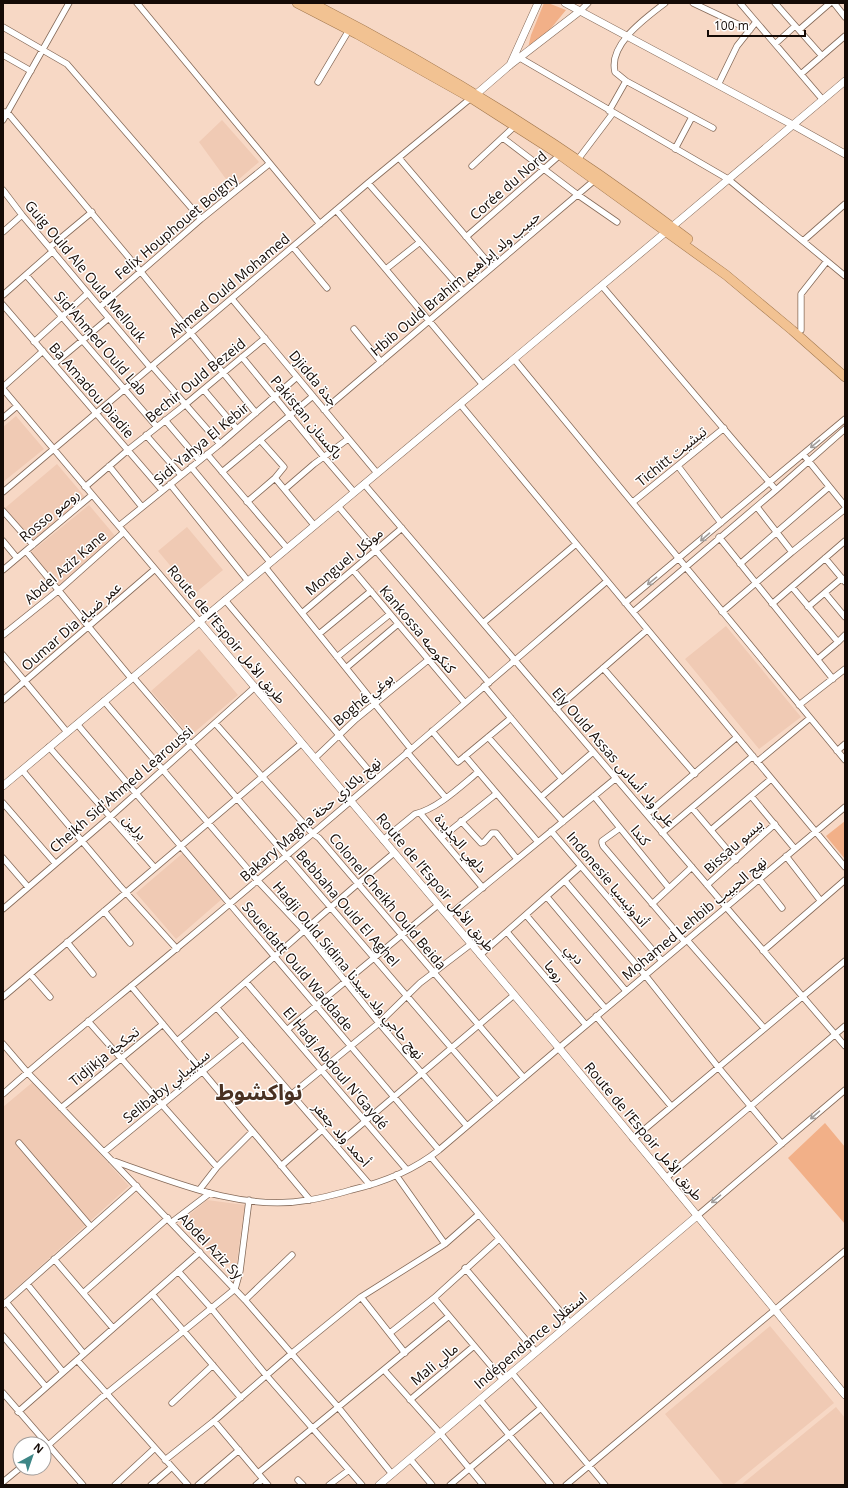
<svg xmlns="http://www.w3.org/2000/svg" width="848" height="1488" font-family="'Open Sans','Noto Sans Arabic',sans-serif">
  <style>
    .built { fill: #f0cab4 }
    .green { fill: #f2b088 }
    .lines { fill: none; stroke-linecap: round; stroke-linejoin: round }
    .minor-casing { stroke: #856a59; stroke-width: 7 }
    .tertiary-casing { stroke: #856a59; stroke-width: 8 }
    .trunk-casing { stroke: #a2784f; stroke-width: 10 }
    .minor { stroke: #fff; stroke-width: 5.5 }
    .tertiary { stroke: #fff; stroke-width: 7 }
    .trunk { stroke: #f2c292; stroke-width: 9 }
    .oneway { stroke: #a19d9b }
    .labels { text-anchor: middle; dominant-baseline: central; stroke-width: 3; stroke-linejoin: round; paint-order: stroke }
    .street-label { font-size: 14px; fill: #150b06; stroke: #fff }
    .town-label { font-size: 22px; font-weight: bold; fill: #493122; stroke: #fff }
  </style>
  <rect width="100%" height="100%" fill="#f7d8c5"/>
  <path class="built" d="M222 120 259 162 231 186 199 142Z
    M16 416 44 449 3 482V427Z
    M57 464 85 497 33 541 5 508Z
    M89 505 116 537 59 586 31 552Z
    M187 527 223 570 194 594 158 551Z
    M726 626 801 717 759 749 685 659Z
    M199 649 238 695 190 736 151 691Z
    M183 853 222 899 176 939 136 893Z
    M34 1081 129 1186 3 1300V1107Z
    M207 1200 245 1205 236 1268 223 1256 214 1257 183 1220Z
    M770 1326 834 1403 733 1485H724L665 1414Z
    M836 1407 845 1418V1485H741Z"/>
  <path class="green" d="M544 3H548L566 10 543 38 528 48 531 35Z
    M845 821V859L826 836Z
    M825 1123 845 1147V1224L788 1158Z"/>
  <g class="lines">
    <g class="minor-casing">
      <path id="minor" d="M137 3 320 224
        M665 3C646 18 608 44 615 72L626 81 713 128
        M693 3 750 30
        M740 3 823 100
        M775 3 822 56
        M834 3 845 17
        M580 11 588 3
        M3 27 67 64 201 219
        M799 30 830 3
        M775 44 795 26
        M3 55 31 71
        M520 58 728 179 845 276
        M801 74 845 36
        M318 82 349 30
        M718 85 737 46 756 22
        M609 111 626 81
        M3 112H7L141 272 256 413
        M3 120 69 3
        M503 138 578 195 617 222
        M675 149 692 117
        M399 158 492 267
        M576 162 613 113
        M472 166 516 125
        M368 183 463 291
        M3 190 22 215 150 367
        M336 210 483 385
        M3 232 22 215
        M466 237 561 154
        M803 241 845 204
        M50 247 92 212
        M293 247 327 288
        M386 269 420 242
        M26 275 157 427
        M602 286 776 490
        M3 295 53 251
        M232 299 377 473
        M3 305 162 490
        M100 307 201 219 269 164
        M354 329 381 362
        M801 330V294L827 261
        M34 342 88 293
        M242 357 324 457 354 492
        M514 359 845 760
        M54 364 109 318
        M152 366 220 444
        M3 387 43 351
        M3 389 199 621
        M204 390 237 429
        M460 404 845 867
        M324 410 596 179
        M3 418 17 406
        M165 420 199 460
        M146 435 181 475
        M207 454 287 548
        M803 454 845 506
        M109 466 142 507
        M678 466 721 523
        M191 467 270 562
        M222 472 313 396
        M275 478 314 525
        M170 484 248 581
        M364 484 845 1046
        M85 487 128 450 186 404 265 338
        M285 489 314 464 348 439
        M3 492 368 183 471 98
        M247 502 275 478 284 467 260 440
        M633 502 724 428
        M338 506 489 683
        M757 507 792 552
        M3 511 33 545
        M119 526 220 444 297 377
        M719 537 833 679
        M3 541 17 558
        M26 551 131 678
        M825 558 845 582
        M740 564 829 487
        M265 567 411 749
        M3 570 92 495
        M353 570 465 703
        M792 587 838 642 818 659
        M825 593 845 617
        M225 600 376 779
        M625 603 845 419
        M772 604 845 541
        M808 607 842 578
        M633 612 776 490 845 429
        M722 612 792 552 845 509
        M302 613 402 528
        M483 623 576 544
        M319 634 371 591
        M3 635 59 590 124 532
        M838 642 845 635
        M3 655 67 732
        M337 657 390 614
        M346 668 398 624
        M603 668 695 774
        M133 677 497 1101
        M484 686 562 779
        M3 700 155 569
        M104 701 257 880 304 930 379 1023 467 1126
        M799 705 845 669
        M556 709 647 630
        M215 723 312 833 319 838 524 1078
        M77 724 439 1150
        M432 731 458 762 511 718
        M488 737 563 822
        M49 747 155 868
        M837 751 845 744
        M407 752 446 798
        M465 756 538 842
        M315 758 356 719 428 660
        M757 762 810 718
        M22 770 119 885 177 949
        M594 796 669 888
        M751 796 795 849
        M541 797 593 752
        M3 803 55 863
        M692 808 736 860
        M420 813 483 888
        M647 814 737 737
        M461 821 481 843 484 842 492 833H496L517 859
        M620 828 602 841V843L603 846 685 942
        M711 830 771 779
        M551 831 662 961
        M662 833 753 756
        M441 838 496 794
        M383 840 415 814C437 809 460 787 478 772
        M786 856 820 900
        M3 858 28 887
        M759 879 782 908
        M565 881 645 975 718 1067 782 1144
        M707 885 775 824
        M547 897 626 991
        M652 904 692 867
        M3 909 110 817 255 687
        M104 911 130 943
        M526 915 605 1008
        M448 916 616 778
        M507 932 586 1025
        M687 940 764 1028
        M67 942 93 974
        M763 951 845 880
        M480 955 581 866
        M30 974 50 997
        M246 982 407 1170
        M131 986 310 1200
        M3 997 302 743
        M217 1008 370 1185
        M596 1016 671 1106
        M88 1021 217 1167
        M288 1029 438 905
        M177 1041C251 979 321 914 394 853
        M3 1044 27 1072 245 1300 338 1407 392 1474
        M3 1094C60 1043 119 997 177 948 322 827 464 704 607 581
        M292 1094 379 1023 420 983 471 944
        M61 1108 163 1024
        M633 1139 845 961
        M19 1143 91 1227
        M336 1146 514 995
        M104 1152 243 1038
        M431 1157 570 1323
        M111 1160C174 1182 242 1212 309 1200 323 1198 337 1194 351 1190 381 1183 414 1170 439 1150L559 1048 845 807
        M281 1166 322 1130
        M396 1175 445 1244
        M666 1178 845 1026
        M200 1189 217 1167 252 1132
        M697 1216 845 1090
        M172 1222 210 1193
        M54 1259 113 1328
        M465 1268 536 1352
        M178 1271 211 1308 266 1375 362 1485
        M27 1284 84 1354
        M83 1293 168 1218
        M152 1294 241 1398
        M361 1297 405 1353
        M434 1298 503 1380
        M245 1300 292 1255
        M6 1302 63 1372
        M3 1305 137 1186
        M390 1333 434 1298 499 1239
        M3 1336 46 1387
        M77 1360 188 1485
        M384 1370 440 1433 483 1485
        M512 1373 605 1485
        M3 1393 83 1485
        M410 1400 474 1346
        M480 1400 551 1485
        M172 1403 213 1365
        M18 1412 200 1252
        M214 1421 268 1485
        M44 1449 100 1399 235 1289 240 1271 249 1200
        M410 1459 432 1485
        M165 1460 214 1421 291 1354 361 1297 445 1244 478 1215
        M258 1473 449 1316
        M298 1480 303 1485
        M3 1482 20 1468
        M115 1485 155 1448
        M151 1485 172 1467
        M198 1485 239 1450
        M256 1485 263 1479
        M329 1485 349 1470
        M450 1485 541 1408
        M566 1485 845 1251"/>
    </g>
    <g class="tertiary-casing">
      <path id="tertiary" d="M565 3 793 125 845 154
        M510 65 538 3
        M473 97 510 65 580 11
        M199 621 559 1048 845 1395
        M3 786 667 231 845 81
        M379 1485 697 1216"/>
    </g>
    <g class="trunk-casing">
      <path id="trunk" d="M297 3 357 34 471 98 560 155 726 275 792 330 845 377
        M312 3C444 71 570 149 688 239"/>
    </g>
    <use href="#minor" class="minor"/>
    <use href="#tertiary" class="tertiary"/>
    <use href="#trunk" class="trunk"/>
  </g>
  <defs><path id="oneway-shaft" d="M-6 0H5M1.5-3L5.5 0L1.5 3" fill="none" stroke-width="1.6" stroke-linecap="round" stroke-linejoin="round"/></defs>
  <g class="oneway">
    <use href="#oneway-shaft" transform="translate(815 444) rotate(140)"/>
    <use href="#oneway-shaft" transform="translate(705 537) rotate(139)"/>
    <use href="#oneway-shaft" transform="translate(652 581) rotate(141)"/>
    <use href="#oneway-shaft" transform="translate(815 1115) rotate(139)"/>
    <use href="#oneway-shaft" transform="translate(716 1199) rotate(140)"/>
  </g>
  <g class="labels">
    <g class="street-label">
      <text transform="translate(508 185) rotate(-41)">Corée du Nord</text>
      <text transform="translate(176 226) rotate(-40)">Felix Houphouet Boigny</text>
      <text transform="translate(86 271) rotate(50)">Guig Ould Ale Ould Mellouk</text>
      <text transform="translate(455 283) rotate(-40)">Hbib Ould Brahim حبيب ولد إبراهيم</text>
      <text transform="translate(229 285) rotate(-40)">Ahmed Ould Mohamed</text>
      <text transform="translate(101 343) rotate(49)">Sid'Ahmed Ould Lab</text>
      <text transform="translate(314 378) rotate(50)">Djidda جدة</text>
      <text transform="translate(195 380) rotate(-39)">Bechir Ould Bezeid</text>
      <text transform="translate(92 390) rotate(49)">Ba Amadou Diadie</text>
      <text transform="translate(307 417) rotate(50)">Pakistan باكستان</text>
      <text transform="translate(201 443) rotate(-40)">Sidi Yahya El Kebir</text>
      <text transform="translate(671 456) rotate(-39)">Tichitt تيشيت</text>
      <text transform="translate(49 515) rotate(-40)">Rosso روصو</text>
      <text transform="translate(344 561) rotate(-40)">Monguel مونكل</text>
      <text transform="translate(65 567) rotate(-41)">Abdel Aziz Kane</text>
      <text transform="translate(71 626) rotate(-41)">Oumar Dia عمر ضياء</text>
      <text transform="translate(418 629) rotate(50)">Kankossa كنكوصه</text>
      <text transform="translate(227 634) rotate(50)">Route de l’Espoir طريق الأمل</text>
      <text transform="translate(363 699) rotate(-40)">Boghé بوغي</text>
      <text transform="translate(614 757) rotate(49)">Ely Ould Assas علي ولد أساس</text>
      <text transform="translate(121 789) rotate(-41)">Cheikh Sid'Ahmed Learoussi</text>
      <text transform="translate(310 819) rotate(-41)">Bakary Magha نهج باكاري حخة</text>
      <text transform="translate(135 827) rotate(49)">برلين</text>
      <text transform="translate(641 835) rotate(51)">كندا</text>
      <text transform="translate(461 843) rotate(50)">دلهي الجديدة</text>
      <text transform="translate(733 846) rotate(-42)">Bissau بيسو</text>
      <text transform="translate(608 879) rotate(50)">Indonesie أندونيسيا</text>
      <text transform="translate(436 882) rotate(50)">Route de l’Espoir طريق الأمل</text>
      <text transform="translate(388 901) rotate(50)">Colonel Cheikh Ould Beida</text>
      <text transform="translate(348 908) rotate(49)">Bebbaha Ould El Aghel</text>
      <text transform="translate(694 918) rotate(-40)">Mohamed Lehbib نهج الحبيب</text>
      <text transform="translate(575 954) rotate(50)">دبي</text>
      <text transform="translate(298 966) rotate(50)">Soueidatt Ould Waddade</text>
      <text transform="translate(349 970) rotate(50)">Hadji Ould Sidina نهج حاجي ولد سيدنا</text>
      <text transform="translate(555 971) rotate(50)">روما</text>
      <text transform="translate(104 1056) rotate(-39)">Tidjikja تجكجة</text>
      <text transform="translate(336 1068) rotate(50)">El Hadj Abdoul N'Gaydé</text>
      <text transform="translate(166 1086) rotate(-39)">Selibaby سيليبابي</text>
      <text transform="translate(644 1131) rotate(50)">Route de l’Espoir طريق الأمل</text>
      <text transform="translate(342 1134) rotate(49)">أحمد ولد جعفر</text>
      <text transform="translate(211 1246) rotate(46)">Abdel Aziz Sy</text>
      <text transform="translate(530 1340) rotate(-40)">Indépendance استقلال</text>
      <text transform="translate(434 1364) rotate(-40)">Mali مالي</text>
    </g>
    <g class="town-label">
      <text x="259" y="1091">نواكشوط</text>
    </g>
  </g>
  <rect width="848" height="1488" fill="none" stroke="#150b06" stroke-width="8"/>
  <g transform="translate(32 1456) rotate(40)"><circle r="19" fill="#ffffff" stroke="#a19d9b"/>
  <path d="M0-3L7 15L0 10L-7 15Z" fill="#3d8686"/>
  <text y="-6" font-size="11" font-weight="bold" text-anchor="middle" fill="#150b06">N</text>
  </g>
  <path d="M708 30v6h97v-6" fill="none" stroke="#150b06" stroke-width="2"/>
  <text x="714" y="30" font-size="12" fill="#150b06" stroke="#ffffff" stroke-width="3" paint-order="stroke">100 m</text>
</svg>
